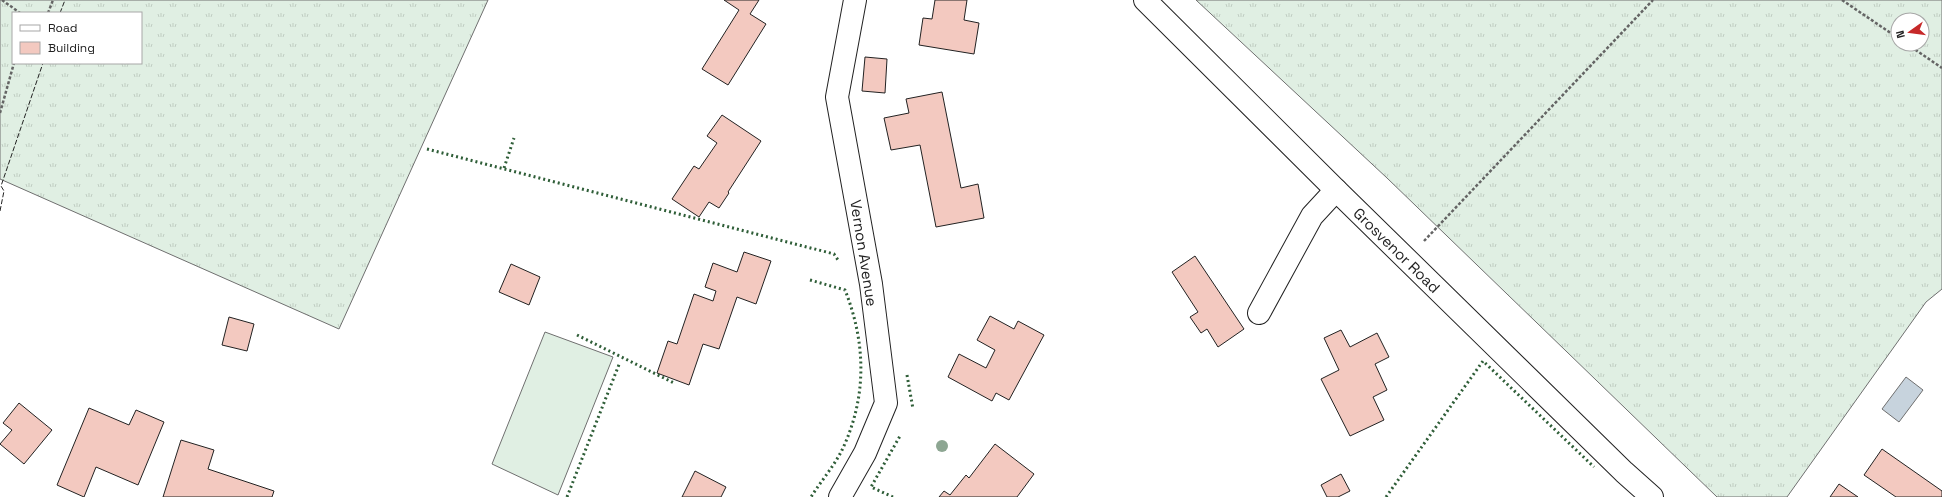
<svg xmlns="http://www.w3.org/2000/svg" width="1942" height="497" font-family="'Space Grotesk',sans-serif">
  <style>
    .grass { fill: url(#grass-tufts); stroke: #6f6f6f; fill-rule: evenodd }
    .pitch { fill: #e0efe3; stroke: #6f6f6f }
    .water { fill: #c7d3dd; stroke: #6f6f6f }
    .building { fill: #f3c9c0; stroke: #222 }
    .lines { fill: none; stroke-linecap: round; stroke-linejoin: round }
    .minor-casing { stroke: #222; stroke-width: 24 }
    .path { stroke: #646464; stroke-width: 2.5; stroke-dasharray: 3 2; stroke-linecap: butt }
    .minor { stroke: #fff; stroke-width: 22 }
    .hedge { stroke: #2f5e38; stroke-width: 3; stroke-dasharray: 2 3; stroke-linecap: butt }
    .fence { stroke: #222; stroke-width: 1; stroke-dasharray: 5 2; stroke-linecap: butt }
    .tree { fill: #8da692 }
    .labels { text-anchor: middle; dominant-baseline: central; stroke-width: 3; stroke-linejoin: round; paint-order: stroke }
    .street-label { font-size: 15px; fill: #222; stroke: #fff }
  </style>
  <defs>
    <pattern id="grass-tufts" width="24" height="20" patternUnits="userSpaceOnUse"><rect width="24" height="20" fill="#e0efe3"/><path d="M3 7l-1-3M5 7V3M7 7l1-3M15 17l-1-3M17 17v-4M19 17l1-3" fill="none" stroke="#c0cdc2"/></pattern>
  </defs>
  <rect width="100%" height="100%" fill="#fff"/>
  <path class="grass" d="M0 0H488L339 329 0 179ZM13 13H141V63H13Z
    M1196 0H1942V289L1926 302 1787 497H1717L1387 178ZM1898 20H1922V44H1898Z"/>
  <path class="pitch" d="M545 332 613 357 558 495 492 464Z"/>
  <path class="water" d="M1906 377 1923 390 1899 422 1882 409Z"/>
  <path class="building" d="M724 0H759L750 14 766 24 728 85 702 69 739 10Z
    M935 0H967L964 20 979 23 974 54 919 45 923 18 932 19Z
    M865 57 887 59 885 93 862 91Z
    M942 92 961 188 978 184 984 218 936 227 920 145 891 150 884 118 909 113 906 99Z
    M722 115 761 141 728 192 729 193 719 208 709 202 699 217 672 199 694 166 699 169 717 143 707 136Z
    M744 252 771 261 756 304 737 297 719 349 703 344 689 385 657 373 668 341 677 344 694 294 713 301 716 291 705 287 713 263 737 272Z
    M1195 256 1244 329 1218 347 1207 329 1201 333 1190 317 1198 312 1172 272Z
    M511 264 540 277 529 305 499 292Z
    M990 316 1014 329 1018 321 1044 335 1009 400 996 393 992 401 948 377 959 354 986 368 995 350 977 340Z
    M229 317 254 324 247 351 222 345Z
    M1341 330 1350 347 1377 333 1389 357 1375 364 1387 390 1373 397 1384 420 1350 436 1321 379 1339 370 1324 338Z
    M19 403 52 430 24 464 0 444 12 430 3 423Z
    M89 408 129 425 136 410 164 422 138 485 96 467 84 497 57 485Z
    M181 440 214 450 208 469 274 491 272 497H163Z
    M995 444 1034 474 1017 497H939L944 491 950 495 966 475 969 478Z
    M1882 449 1942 491V497H1896L1864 475Z
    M695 471 726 487 721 497H682Z
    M1341 474 1350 491 1338 497H1327L1321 485Z
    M1839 484 1858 497H1830Z"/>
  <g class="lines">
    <g class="minor-casing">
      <g id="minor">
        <path id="s1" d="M1145 0 1336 190 1624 472 1652 497"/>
        <path d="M1259 313 1312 216 1336 190"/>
        <path d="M840 497 865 453 886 403 871 284 837 97 855 0"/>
      </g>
    </g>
    <path class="path" d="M2 0 20 13
      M1842 0 1898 38
      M48 13 53 0
      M1907 44 1942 68
      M0 113 14 63
      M1424 241 1653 0"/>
    <use href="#minor" class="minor"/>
    <path class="hedge" d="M427 149 834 254 838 260
      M504 168 514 138
      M810 280 845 290C866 343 867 396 843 448 835 465 821 481 811 497
      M577 335 674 383
      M907 375 913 409
      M567 497 620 362
      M893 497 871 487 900 436
      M1386 497 1483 361 1594 467"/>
    <path class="fence" d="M60 13 65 0
      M0 211 4 191 1 186 43 63"/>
  </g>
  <circle class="tree" cx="942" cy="446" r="6"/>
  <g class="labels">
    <g class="street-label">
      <text stroke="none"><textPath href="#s1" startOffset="355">Grosvenor Road</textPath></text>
      <text transform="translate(864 253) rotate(81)">Vernon Avenue</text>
    </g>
  </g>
  <rect x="12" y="12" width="130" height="52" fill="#ffffff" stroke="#a7a7a7"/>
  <rect x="20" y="25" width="20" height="6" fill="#ffffff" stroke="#a7a7a7"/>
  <text x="48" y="32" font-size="12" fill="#222222">Road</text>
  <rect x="20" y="42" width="20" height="12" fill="#f3c9c0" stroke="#a7a7a7"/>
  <text x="48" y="52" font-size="12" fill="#222222">Building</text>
  <g transform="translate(1910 32) rotate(256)"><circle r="19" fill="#ffffff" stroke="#a7a7a7"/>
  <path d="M0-3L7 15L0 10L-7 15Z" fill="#c62828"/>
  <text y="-6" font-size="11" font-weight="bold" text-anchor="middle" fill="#222222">N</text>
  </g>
</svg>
